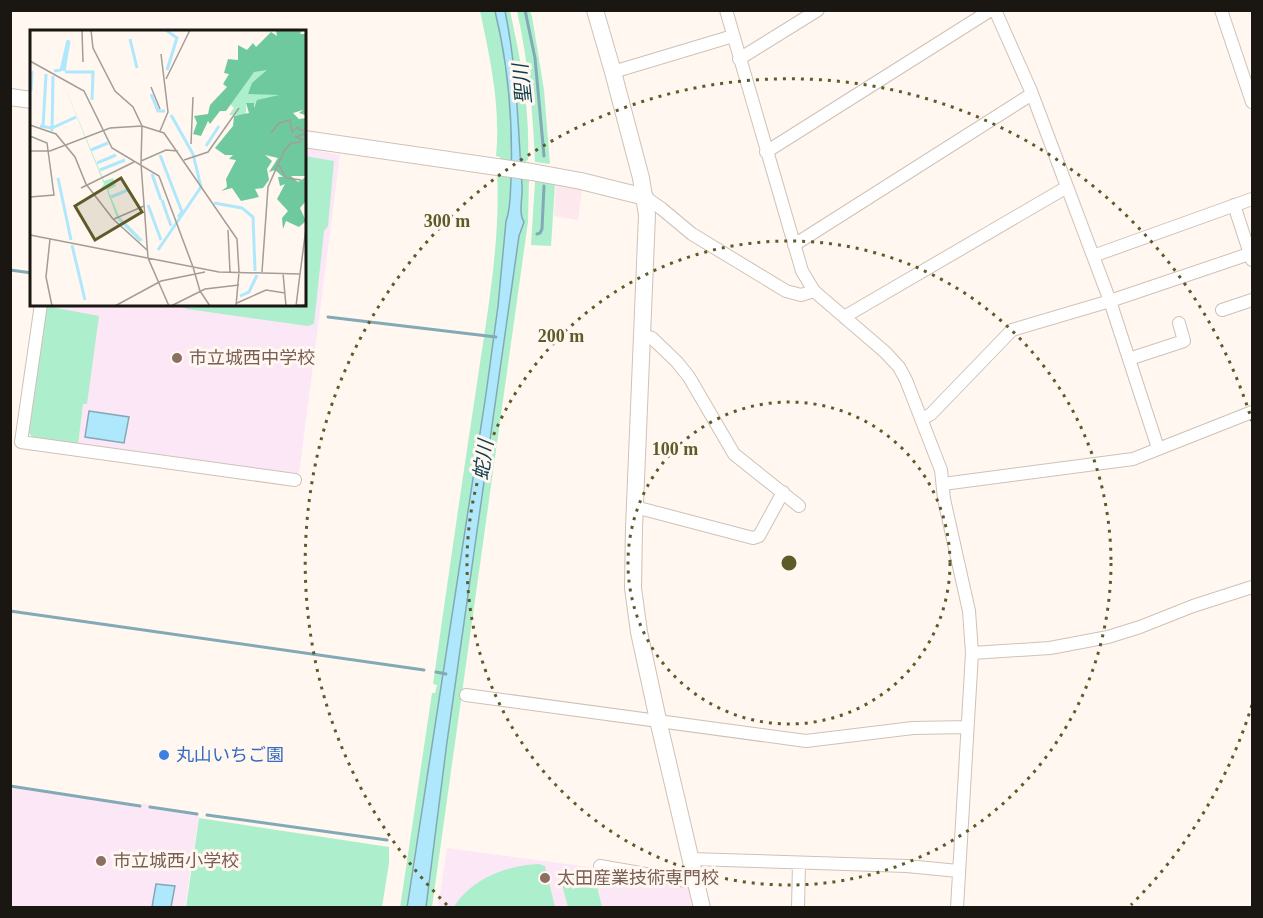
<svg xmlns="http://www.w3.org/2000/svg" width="1263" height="918" font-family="'Times New Roman','Noto Sans JP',serif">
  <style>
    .commercial { fill: #fde8ee }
    .education { fill: #fce7f7 }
    .green { fill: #adefcd }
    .water { fill: #afe8fd; stroke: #82a9b6; stroke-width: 1.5 }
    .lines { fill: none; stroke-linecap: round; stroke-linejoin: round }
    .stream { stroke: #82a9b6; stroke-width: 3 }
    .minor-casing { stroke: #cec2b7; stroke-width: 14 }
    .tertiary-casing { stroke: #cec2b7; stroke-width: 18 }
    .minor { stroke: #fff; stroke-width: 12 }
    .tertiary { stroke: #fff; stroke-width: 16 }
    .ring { fill: none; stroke: #5f5b28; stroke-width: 3; stroke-dasharray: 3 6 }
    .education-dot { fill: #8d6e63; stroke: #fff7f0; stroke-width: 2 }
    .shop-dot { fill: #3f7fe0; stroke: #fff7f0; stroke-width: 2 }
    .labels { text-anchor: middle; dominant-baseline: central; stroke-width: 6; stroke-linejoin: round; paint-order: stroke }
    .education-label { font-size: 18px; fill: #785e54; stroke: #fff7f0; text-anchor: start }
    .shop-label { font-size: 18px; fill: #366cbe; stroke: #fff7f0; text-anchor: start }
    .water-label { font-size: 20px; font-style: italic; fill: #0d3d4b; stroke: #fff7f0 }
    .inset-river { fill: none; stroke: #afe8fd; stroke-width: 3 }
    .inset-road { fill: none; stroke: #a39d97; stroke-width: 1.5 }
    .view { fill: #5f5b28; fill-opacity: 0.15; stroke: #5f5b28; stroke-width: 3 }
    .inset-edge { fill: none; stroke: #1a1612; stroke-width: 3 }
    .centre { fill: #5f5b28; stroke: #fff7f0; stroke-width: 3 }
    .ring-label { font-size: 18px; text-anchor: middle; font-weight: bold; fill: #5f5b28; stroke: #fff7f0; stroke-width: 6; stroke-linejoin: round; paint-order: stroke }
  </style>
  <rect width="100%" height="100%" fill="#fff7f0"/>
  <path class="commercial" d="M556 183 582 189 578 220 554 216Z"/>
  <path class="education" d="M305 148 340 155 299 474 294 477 33 438 29 433 47 305 304 304Z
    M11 788 140 807 141 803 150 805V808L199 815 185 907 11 908Z
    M447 848 597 868 685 886 688 887 693 907 438 908Z"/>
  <path class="green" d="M480 11H495C508 64 513 125 511 180 510 194 511 208 506 221L498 306 486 394 407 907 400 908 432 693H435L437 685 433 684C447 586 461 488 476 390 486 321 501 242 497 173H500V157L496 156C501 107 490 58 480 11Z
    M505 11H510C521 60 530 110 528 160L526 161V176L529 178 528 222 432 907 426 908 447 742 519 236 524 222C518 212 522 193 522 181 518 124 517 67 505 11Z
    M517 11H530L532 16 544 90 550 164 535 162C533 110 528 61 517 11Z
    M305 156 334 161 328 226 324 231 314 324 308 326 187 309 177 305 304 304Z
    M538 178 555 184 551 246 531 245 535 182Z
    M46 306 99 316 87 404H83L78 445 33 438 29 433Z
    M199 818 389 847V863L382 907H186Z
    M539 864 545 866 555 907H454C471 879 507 865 539 864Z
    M594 874 602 907H568L561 881Z"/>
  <path class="water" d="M495 11H505C517 69 518 127 522 186 523 197 518 213 524 222L519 236 447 742 426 907 407 908 486 394 498 306 506 221C511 208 510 194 511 180 513 125 508 64 495 11Z
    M89 411 129 417 124 443 85 437Z
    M156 884 175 886 171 907H152Z"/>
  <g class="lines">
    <path class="stream" d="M525 10 535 58 544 156
      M537 234 540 233 542 229 544 186
      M10 270 32 273
      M328 317 496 337
      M10 611 424 670
      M436 672 446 674
      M10 786 140 806
      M150 807 197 814
      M207 815 387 840"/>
    <g class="minor-casing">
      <path id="minor" d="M726 10 802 271 814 291 885 352 899 367 906 380 941 470 944 499 969 611 972 653 957 908
        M995 10 1031 91 1110 301 1158 448
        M1221 10 1252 102
        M739 59 818 10
        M613 72 733 36
        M766 152 991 10
        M645 197 662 209 692 234 786 291 801 295 814 291
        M1234 205 1252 260
        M794 245 1032 94
        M1093 256 1252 199
        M41 304 21 442 295 480
        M1222 310 1252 300
        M844 317 1067 187
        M642 335 652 338 677 362 689 377 734 454 799 506
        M1129 359 1184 341 1179 323
        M922 419 931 414 1012 330 1110 301 1252 253
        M943 484 1133 459 1252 412
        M635 507 753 538 759 536 783 492
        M972 653 1050 648 1108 637 1140 627 1193 606 1252 587
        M466 695 806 741 913 728 967 727
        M691 859 907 866 958 871
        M600 866 686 881 696 880
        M798 908 799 863"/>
    </g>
    <g class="tertiary-casing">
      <path id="tertiary" d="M595 10 613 72 641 178 647 215 634 528 633 588 639 632 658 720 702 908
        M10 97 32 100
        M304 139 532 172 581 181 645 197"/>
    </g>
    <use href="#minor" class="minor"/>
    <use href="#tertiary" class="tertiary"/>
  </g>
  <g class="ring">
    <circle cx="789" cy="563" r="161"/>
    <circle cx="789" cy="563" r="322"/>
    <path d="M1252 705A484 484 0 0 1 1131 905M447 905A484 484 0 1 1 1252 421"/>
  </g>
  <g class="education-dot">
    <circle cx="177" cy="358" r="6"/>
    <circle cx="101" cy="861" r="6"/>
    <circle cx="545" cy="878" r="6"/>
  </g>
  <circle class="shop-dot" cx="164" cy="755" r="6"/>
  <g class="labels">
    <g class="education-label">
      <text x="189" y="358">市立城西中学校</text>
      <text x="113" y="861">市立城西小学校</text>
      <text x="557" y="878">太田産業技術専門校</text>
    </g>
    <g class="shop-label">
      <text x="176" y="755">丸山いちご園</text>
    </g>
    <g class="water-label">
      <text transform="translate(522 84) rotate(-96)">聖川</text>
      <text transform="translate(483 460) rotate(-82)">蛇川</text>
    </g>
  </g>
  <g transform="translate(30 30)">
    <rect width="276" height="276" fill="#fff7f0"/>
    <path d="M238 39 240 42 226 59H238L249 65 226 73 223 78 216 73V85H199L204 78 199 73 224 41ZM32 50 74 151 83 148 86 156 78 160 89 186 117 214 87 188 76 158 69 161 74 154Z" fill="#adefcd"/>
    <path d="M246 0H272L270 4H276V79L275 85 269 83 273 80 263 83 269 89 276 88V146H261L268 152 276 147V171L270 178 276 191 269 197 256 191 253 199 252 188 258 181 247 169 255 154 250 156 248 147H253L245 140 239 142 248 128 235 125 242 131 237 139 239 150 233 158 225 159 229 167 211 171 202 158 191 161 197 157 196 149 206 130 199 129 203 125H195L185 118 203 96 204 86 219 83 216 73H224V78L227 70 249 65 218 64 222 53 237 40 224 42 196 81H190L180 94 178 91 171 106 163 104 167 93 164 86 178 84 180 75 197 57 193 54 199 44 194 43 198 29 208 30V15L217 20 223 13 226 17 241 2 247 6Z" fill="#6fc99f"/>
    <path class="inset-river" d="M136 0 147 8 137 40M100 9 107 38M24 41 31 40 38 10M34 41 39 11M35 42H63L62 70M1 61 2 41M121 64 128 81H135M10 96 22 98 46 87M13 97 16 44M22 101 23 46M176 116 189 96M61 120 78 113M130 125 152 182 148 187M67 133 86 125M70 140 95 130M122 144 131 170M28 148 41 210M81 167 98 160M132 170 141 196M184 173 212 178 223 187 225 241M118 175 131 210M89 189 111 211M42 215 55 270M128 220 171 157 163 124 141 85M210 266 219 262 227 245"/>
    <path class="inset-road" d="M52 0 53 32M61 0 63 18 85 61 103 77 112 96 111 134M0 31 54 61 82 118 129 146 163 237M136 49 160 0M121 57 130 79M0 95 26 104 45 127 56 154 83 189 117 220M130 101 138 82 131 24M241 103 249 93 260 90 262 102 268 97 272 101 276 98M0 106 17 113 24 165 0 167M273 110 266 107 276 103M161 114 163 67M0 121H20L80 98 112 96 134 103 207 209 209 242M154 130 178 122 209 78M111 131 136 120 148 121M111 134 118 228 139 276M249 135 256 148 271 150M51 158 104 132M84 189 114 176M198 200 200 242M0 205 189 242 270 244 276 198M20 209 16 247 22 276M163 237 170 261 180 276M232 242 238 157 254 121 261 113 272 112M253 243 256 276M207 273 236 260 255 263M85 276 131 251 175 242M141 276 175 259 209 255M206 276 209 242M235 276 276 275M266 276 270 244"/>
    <path class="view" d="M91 148 112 182 65 210 45 176Z"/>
    <rect width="276" height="276" class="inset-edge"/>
  </g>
  <circle cx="789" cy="563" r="9" class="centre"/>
  <g class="ring-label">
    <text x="447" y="227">300 m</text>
    <text x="561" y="342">200 m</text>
    <text x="675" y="455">100 m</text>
  </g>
  <rect width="1263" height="918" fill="none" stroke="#1a1612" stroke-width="24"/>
</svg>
